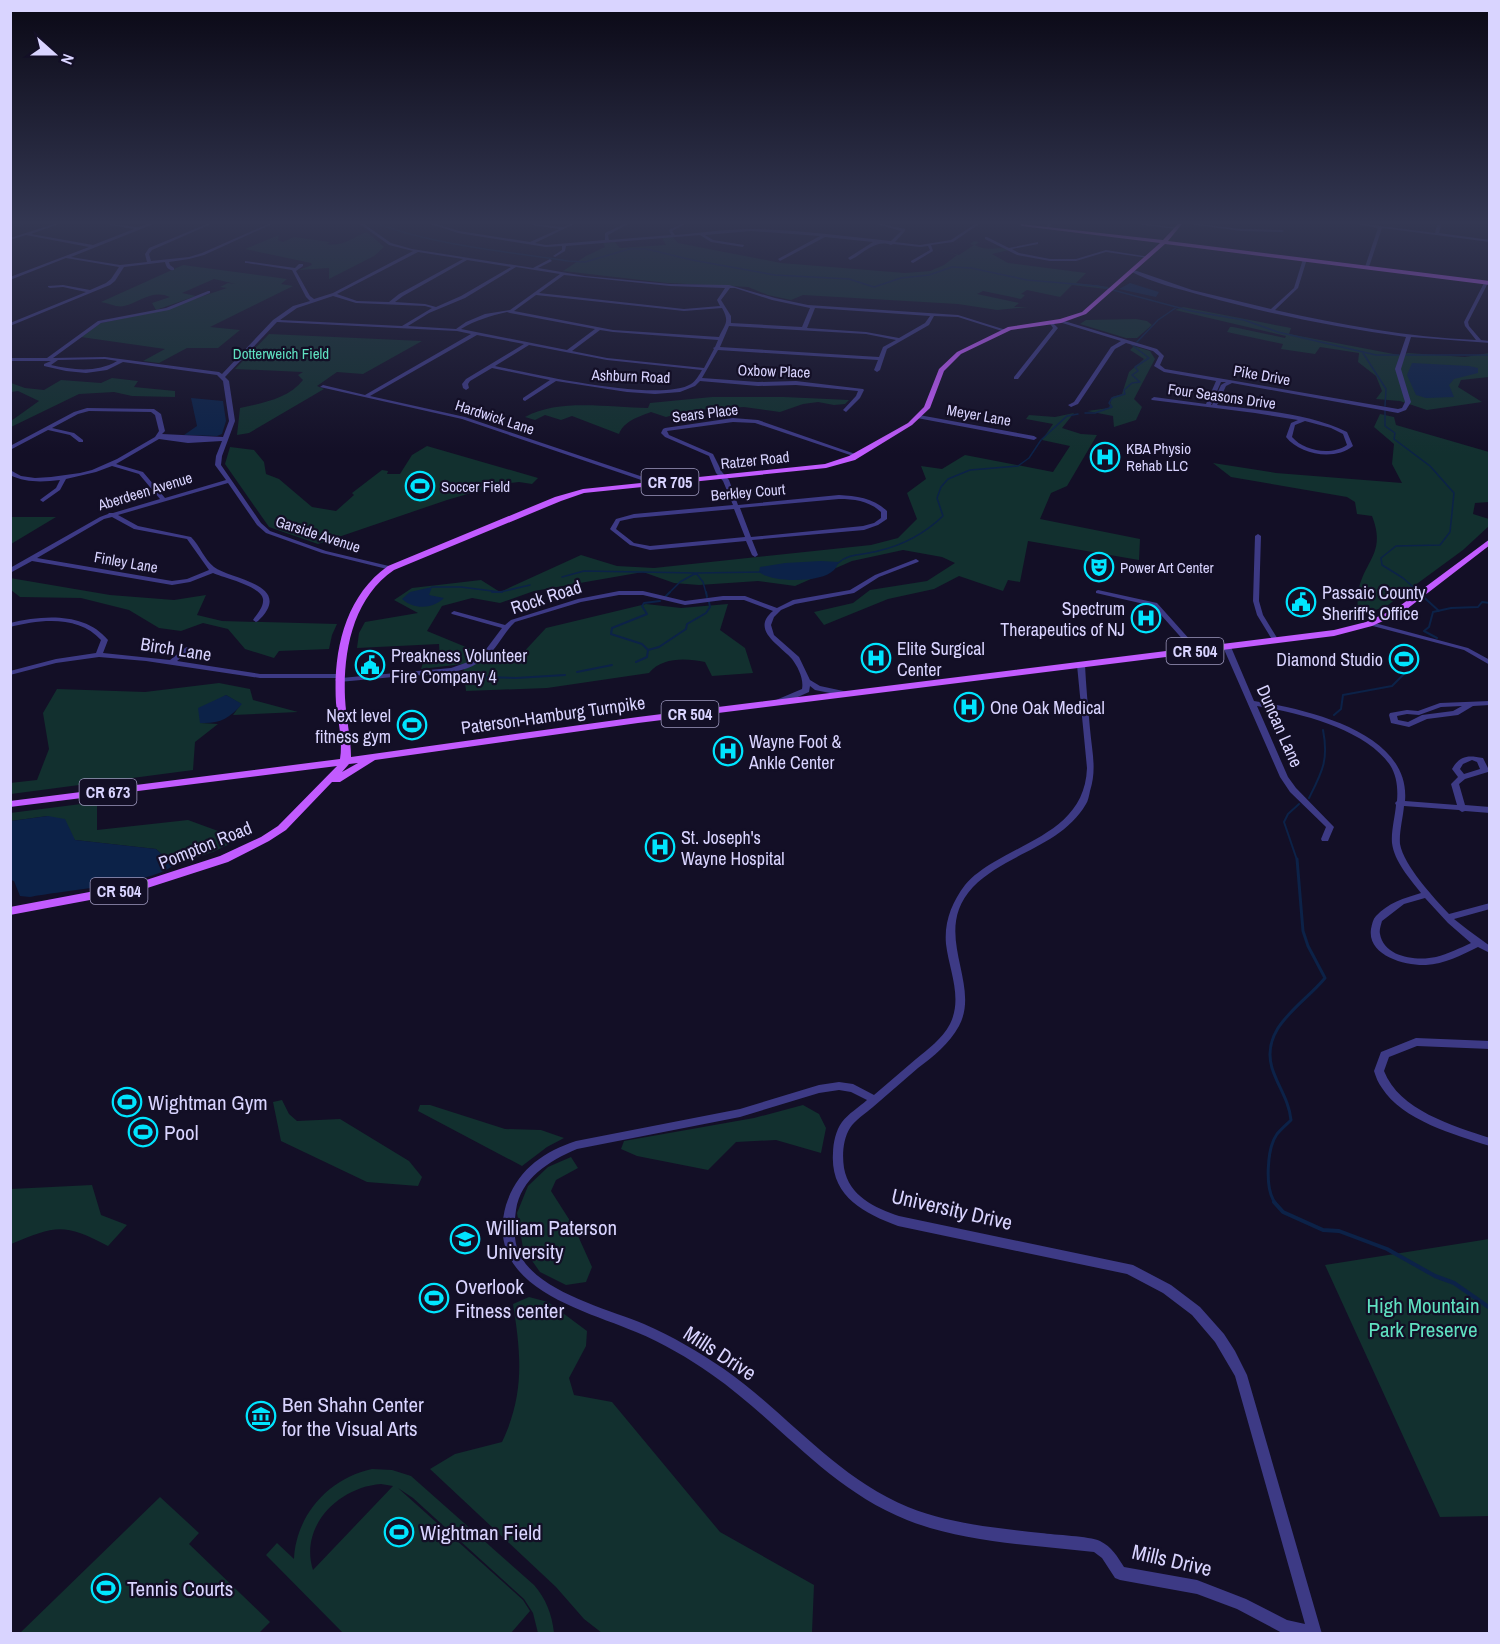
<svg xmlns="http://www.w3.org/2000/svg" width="1500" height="1644" font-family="'Archivo Narrow',sans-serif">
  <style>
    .green { fill: #12302f; fill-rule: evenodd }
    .water { fill: #0c2248 }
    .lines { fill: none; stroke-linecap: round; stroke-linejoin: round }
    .stream-far3 { stroke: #0c2248; stroke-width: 1.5 }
    .stream-far2 { stroke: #0c2248; stroke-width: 2 }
    .stream-far1 { stroke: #0c2248; stroke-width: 3 }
    .stream { stroke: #0c2248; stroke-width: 4 }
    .minor { fill: #3d3a85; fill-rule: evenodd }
    .major { fill: #c25bff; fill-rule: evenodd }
    .labels { text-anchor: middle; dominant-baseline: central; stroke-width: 4.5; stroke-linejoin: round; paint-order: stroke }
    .far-park-label { font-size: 15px; fill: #5fe0c0; stroke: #130f26 }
    .far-street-label { font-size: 15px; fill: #d9d4ff; stroke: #130f26 }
    .far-poi-label { font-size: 15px; fill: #d9d4ff; stroke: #130f26; text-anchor: start }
    .shield { fill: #130f26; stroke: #9e99be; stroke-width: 1.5 }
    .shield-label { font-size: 16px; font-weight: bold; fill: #d9d4ff }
    .poi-label { font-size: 18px; fill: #d9d4ff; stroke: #130f26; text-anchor: start }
    .street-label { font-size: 18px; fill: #d9d4ff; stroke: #130f26 }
    .near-poi-label { font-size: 21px; fill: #d9d4ff; stroke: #130f26; text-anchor: start }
    .near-street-label { font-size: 21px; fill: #d9d4ff; stroke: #130f26 }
    .near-park-label { font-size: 21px; fill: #5fe0c0; stroke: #130f26 }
  </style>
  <rect width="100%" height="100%" fill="#130f26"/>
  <path class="green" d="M367 232 384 247 374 256 329 279V268L299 270 312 265 311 263 245 249 279 235 278 240 283 242 294 237 330 242 327 244C344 247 352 237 367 232Z
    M673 237 678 243 781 263 905 273 930 271 944 265 957 255 936 250 959 255 974 245 970 244 974 241 979 242 975 245C990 253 998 245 1009 250L992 254 1008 263 1086 273 1076 283 1109 287 1106 289 1072 285 1060 297 1027 290 1021 294 1025 295 1021 299 983 291 977 294 1019 303 1014 307H1028L997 310 958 304 803 295 791 300 768 295 748 287 667 283 563 271 586 256 605 247 603 243 615 242 620 248 666 245 662 238Z
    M183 265 287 279 281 284 293 286 210 327 240 330 218 348H187L159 363 143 361 165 349 81 337 101 323 155 312 227 288 220 287 228 283 236 284 214 279 182 293 196 296 156 310 152 303 170 297C153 289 140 302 124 306 118 308 108 303 101 302Z
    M1183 307 1291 328 1289 334 1399 355 1408 353 1465 357 1489 353V377L1461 380 1458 387 1482 402 1427 410 1400 401 1376 399 1382 391 1376 376 1358 362 1359 353 1320 347 1315 354 1281 349 1283 344 1227 332 1230 327H1233L1285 338 1286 336 1175 310Z
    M1136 319 1147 321 1152 325 1137 338H1126L1080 324 1086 320Z
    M269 334 422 341 363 374 337 372 317 386 324 389 249 433 237 435 240 408C262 403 288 399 303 380L298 375 303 372 235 369Z
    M1134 346 1150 351 1155 359 1134 399 1142 407 1136 420 1114 427 1113 416 1087 411 1109 408 1112 397 1122 394 1129 372 1144 359 1130 350Z
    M112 378 138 381 134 387 175 391V397L132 396 114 392 79 394 11 427V421L39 401 18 391 11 392V383L25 388 44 390 61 380 101 383Z
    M712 397H784L849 400 845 404 834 405 818 402 803 404 780 412 744 407 691 410 666 417 651 412C638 417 624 421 619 434L572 416 561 420 545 415 535 420 525 417C560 398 610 408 648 408L650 403Z
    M1074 413 1062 428 1081 434 1097 435 1067 486 1051 493 1040 519 1140 539 1139 560 1028 541 1020 582 1008 580 1003 591 959 576 934 589 888 599 824 625 814 612 853 603 870 590 927 581 955 563 942 557 903 550 852 561 795 586 758 581 699 585 674 583 643 572 534 591 500 603 472 598 442 606 427 631 478 652 520 656 546 628 646 604 681 608 728 604 720 630 745 648 753 673 712 676 705 662C686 658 662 657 649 673L547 688 466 691 463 664 421 669 423 663 440 662 439 644 357 648 359 633 365 622 418 613 394 600 412 588 481 580 500 592 581 555 617 566 654 568 871 545 898 538 917 519 907 493 926 479 921 466 942 469 965 455 1053 472 1070 446 1042 440 1053 424 1026 419 1029 415 1055 417Z
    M1380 414 1394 417 1396 425 1489 452V502L1475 503 1473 514 1489 519V526L1463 550 1388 605 1358 617C1358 609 1357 600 1358 593 1363 561 1387 554 1372 516L1357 514 1355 502 1347 497 1231 477 1213 463 1276 473 1402 483 1392 464 1394 444 1374 427Z
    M427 446 538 478 532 484 519 482 502 484 447 500 318 544 269 527 225 464 230 447 254 450 264 462 266 474 279 479 312 507 336 511 354 495 352 493 382 470 388 471 387 474H400L412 455Z
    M11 517H56L11 544Z
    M10 578 110 595 174 600 206 595 197 615 222 621 337 624 332 635 329 649 279 651 274 658 245 649 228 629 203 623 181 631 159 628 129 610 81 598 20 597 11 590Z
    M219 683 250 689 253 700 298 712 233 715 241 704 226 695 218 700 200 723 218 724 195 742 193 770 11 794 10 783 37 780 49 749 43 713 57 689 145 692Z
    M97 802V830L188 820 240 839 213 852 173 865 156 849 75 840 48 816 11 821 10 813Z
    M282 1100 289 1114 297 1121 340 1119 409 1161 422 1177 418 1186 367 1182 281 1141 273 1102Z
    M420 1105H430L505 1129 541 1130 564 1138 547 1147 522 1166 418 1111Z
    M803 1105 819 1114 826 1128 821 1153 776 1140 736 1142 708 1170 637 1156 621 1149 624 1141 754 1118Z
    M571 1157 578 1168 556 1180 551 1191 574 1227 592 1267 586 1282 566 1285 540 1272 523 1248 517 1213 528 1186 548 1167Z
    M92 1185 101 1215 127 1225 108 1246C63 1222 55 1226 11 1244V1189Z
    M1489 1239V1516L1440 1517 1325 1265Z
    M529 1297 548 1302 587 1331 586 1346 569 1378 574 1395 612 1402 720 1532 814 1585 812 1632 602 1633 584 1619 556 1587 430 1469 455 1454 502 1442C525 1394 521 1354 513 1304Z
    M372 1469 392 1470 411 1476 534 1585C546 1599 552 1614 554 1633H538L533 1613 524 1599 413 1498 398 1488 523 1600 530 1611 511 1633H343L266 1555 277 1543 294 1559C296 1515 329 1478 372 1469ZM381 1484 393 1486 313 1570C299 1526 339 1487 381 1484Z
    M160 1497 199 1533 189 1544 270 1622 259 1633H20Z"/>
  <path class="water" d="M1130 283 1159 292 1156 297 1119 289Z
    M1412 363 1469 366 1478 368V373L1454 379 1449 385 1454 397 1426 398 1416 395 1407 375Z
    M191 398 223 401 226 421 222 434 217 436 184 435 197 426Z
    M821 561 839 562C837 565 836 568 834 570 822 583 772 583 759 572L760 567 785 563Z
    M432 587 429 595 444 598C433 609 414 610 402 599L410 592Z
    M226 695 242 704C229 719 219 724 200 723L198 708Z
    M48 816 65 819 75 840 156 849 173 865C157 883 59 891 30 897L20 896 14 881 11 880V821Z"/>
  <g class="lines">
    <path class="stream-far3" d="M378 224C438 246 505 251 568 261L585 262 629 249H647L692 260 775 275 849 279 874 287 901 278 929 275 952 267 971 268 1027 280 1098 286 1191 311 1244 320 1278 332 1376 355H1399
      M10 228 24 224
      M1137 342 1158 320 1177 307
      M1363 353 1386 389 1385 406
      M1406 355H1490
      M1385 410V426L1395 433 1394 439 1430 466 1454 493 1450 532 1440 545 1396 546 1381 558 1382 565 1403 578 1420 593
      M1085 413H1095L1112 407 1109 403 1112 398 1125 394 1124 390 1132 383 1140 382 1132 375 1138 371 1135 367 1149 358 1132 345
      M1042 439 1067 416 1078 414
      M838 563C849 553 864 555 878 551 904 545 924 534 943 516L937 498 941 487 948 479 970 470 1018 466 1029 458 1041 440
      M562 577 584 571 696 573 703 582 706 593
      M432 587H461L500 592 530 585
      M669 593 680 582 696 573 762 572"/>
    <path class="stream-far2" d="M492 592H502
      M706 592 707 597
      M1418 592 1439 611
      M665 597 670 592
      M1437 638 1424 631 1429 627 1433 612 1451 608 1478 607 1482 602 1490 603
      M648 650 659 647 686 629 687 624 706 613 710 607 709 602
      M636 662 647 657 648 650 642 644 611 634 612 628 647 614 642 606 644 603 660 601
      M577 672 612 665
      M437 684 479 677 516 678 565 675
      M1334 715 1341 709 1343 695 1392 686 1403 675
      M1309 798C1322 772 1329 760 1323 730
      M1297 860 1284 822 1288 814 1299 804"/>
    <path class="stream-far1" d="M1276 1204C1264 1190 1267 1148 1277 1134 1281 1129 1287 1124 1291 1120 1289 1100 1278 1087 1272 1068 1260 1027 1303 1005 1325 978L1308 946 1303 931 1297 859"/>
    <path class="stream" d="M1274 1202 1283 1212 1323 1230 1339 1231 1387 1249 1435 1276 1454 1283 1490 1308"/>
    <path class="minor" d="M54 224H59L31 234 93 245 134 229 111 225 109 224 138 227 147 224H152L151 225 71 257 120 265 147 262 145 254 149 248 207 224H211L152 250 149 254 151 261 189 257 202 253 268 224H272L204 255 189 259 169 262 170 265 174 268V270C168 271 166 266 165 262L124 267 115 281 110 285 10 326V323L86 292 63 287 50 288 48 287V286L63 285 90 290 106 283 111 279 119 267 66 258 10 280V277L89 247 26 235 10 240V238Z
      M360 224H364L391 243 412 249 533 268 550 259 552 261 538 268 585 276 670 284 729 285 775 298 808 305 958 315 1006 330 1002 331 958 317 934 316 929 325 887 349 880 370 877 372 874 370 878 360 718 350 702 378 758 382 796 381 863 389 864 390 860 398 846 412 843 410 856 396 858 391 796 385 758 386 700 381 695 386 680 392 655 394 627 392 556 381 525 401 523 400V398L550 380 492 368 470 381 468 384 469 388 466 390 463 388 462 384 466 379 524 344 477 335 370 396 465 417 658 482 659 483 656 485 462 419 320 387 323 385 365 395 471 334 457 331 277 322 225 377 229 381 235 421 222 456 221 465 261 523 270 531 326 551 393 567V569L391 570 322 553 266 533 257 525 228 483 118 515 138 526 191 537C200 546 204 559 214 567 228 578 282 583 267 610 265 614 261 618 258 621L256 622 253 620C257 614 264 607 263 599 261 586 224 578 213 573L190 582 172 585 32 561 10 573V568L100 517 108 514 109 513H113L160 499 139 474 112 466 96 472 66 479 60 490 43 502 40 500 41 499 56 488 60 480C43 482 26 483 10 475V470L21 476 35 478 51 477 80 473 92 470 117 459 155 437 159 431 155 415 151 412 89 411 78 414 52 428 74 433 83 440V442H79L70 435 48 430 10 450V446L74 412 87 408 154 409 161 414 165 431 162 434 223 437 229 421 223 381 217 375 123 362 107 370 86 373 66 371 44 366V364L51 361H10V358H47L98 321 166 308 208 291H210V293L169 310 101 323 53 358 105 357 219 372 222 374 273 320 293 306 310 301 306 297 292 270 247 263H245V261L295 268 299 264H303V266L296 271 310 296 314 299 333 293 413 251 389 245ZM418 252 463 259 399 294 389 302 357 301 337 294ZM467 260 511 267 461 296 436 307 425 304 395 302 403 296ZM516 267 560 274 510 310 485 314 466 322 456 329 408 326 429 313 465 298ZM564 275 670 286 725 288 717 300 720 306 684 309 539 293ZM730 288H735L772 300 810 308 802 327 731 323V316L721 300ZM536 295 684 311 722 308C730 322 725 324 719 337L613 330 514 311ZM333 296 356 303 425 306 432 308 402 326 280 320 297 308ZM815 308 930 316 925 323 899 338 866 332 807 328ZM507 312 510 313 595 329 567 350 461 329C476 320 490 316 507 312ZM729 326 866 334 896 340 883 347 879 357 720 347ZM600 330 613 332 718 340 715 347 713 348 714 349 704 368 607 358 572 351ZM529 345 607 360 702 370C699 375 696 381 691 384 660 403 533 374 495 366ZM105 359 117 361C97 373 73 370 51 365L58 360ZM159 439 188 443 222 441 216 456 215 465 226 480 165 498 143 472 116 464ZM112 517 134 529 187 539 209 570 187 579 172 581 37 558 104 519Z
      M431 224H436L459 231 530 242 559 229 533 225 531 224 563 227 570 224H574L535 243 546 245 605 240V233L624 224H628L608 235 609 240 671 235 669 230 681 224H685L672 231 675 235C700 233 726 229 753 229 799 230 845 236 891 241L901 231 877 224H882L905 229V231L895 242 920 245 951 240 975 224H979L953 242 931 245 933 251 913 263 911 262V261L930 250 928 246 920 247 893 244 891 245C875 239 865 253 850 260L848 258 873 242 825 237 780 261 778 259 820 236 751 231 705 235 713 240 744 245 743 247 711 242 700 235 566 246 565 251 555 257 553 256 562 250V246L546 247 458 233Z
      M1048 224H1052L1048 228H1046Z
      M1138 224H1147L1178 228 1176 229Z
      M1190 224H1198L1241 229 1282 230 1284 231 1282 232 1241 231Z
      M1357 224H1365L1435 233 1437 225 1439 224 1441 225 1439 233 1490 240V242L1382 228 1369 267 1367 268 1365 267 1378 228Z
      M985 237H987L1009 248 1038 242V244L1012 249 1019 253 1050 259H1076L1106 250 1150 257 1148 258 1106 252 1076 261H1050L1017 255 985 239Z
      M1305 258 1307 259 1298 288 1275 310C1341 325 1408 337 1476 340L1465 326 1464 322 1484 283 1486 282 1488 283 1468 322 1469 326 1481 340 1490 341V343L1411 337 1401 369 1411 402 1406 410 1398 413 1232 383 1226 386 1217 405C1258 410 1309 413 1347 432L1353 446C1335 461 1300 455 1286 437L1291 423 1298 420 1255 413 1152 400 1151 399 1154 397 1206 404 1216 381 1164 372 1154 366 1159 356 1153 351 1126 343 1115 349 1078 404 1071 407 1068 405 1074 402 1111 347 1121 341 1059 322V320H1061L1157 349 1164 356 1160 365 1165 369 1398 409 1402 408 1405 402 1395 369 1406 337C1338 328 1270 314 1204 296 1180 289 1152 283 1130 271L1134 270 1192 290 1271 309 1294 288 1303 259ZM1221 382H1226L1221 385 1212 405H1211ZM1305 421 1331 428 1343 434 1347 445C1331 456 1304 451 1292 437L1295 425Z
      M1051 321 1058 328 1018 379H1014V377L1053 328 1049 322Z
      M919 415 1034 436 1037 438 1034 440 917 418 916 417Z
      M733 418 758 420 861 456 856 457 755 423 733 422 667 431 669 435 713 454 722 472 729 480 738 505 839 495C856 496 874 498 887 511V519L878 525 864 530 752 540 758 555 755 557 752 555 746 541 650 550 630 545 611 530 610 529 616 519 634 514 733 505 723 481 716 473 709 456 665 437 661 433 663 429 665 428ZM839 499C855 499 869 501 881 512V518L874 523 863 526 751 537 740 508ZM734 509 745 537 650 546 634 543 616 529 620 521 634 518Z
      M1258 534 1261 536 1259 601 1263 615 1279 641 1276 643 1273 641 1257 615 1253 601 1255 536Z
      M916 559 919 561 918 562 879 577 854 593 795 604 781 610 774 617 771 625 774 635 799 657 810 680 820 686 848 692 849 694 845 696 815 690 810 686 809 692 782 704H776L775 702 776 700 802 689C804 679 798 667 792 659 780 645 750 630 773 611L744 600H723L685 605 643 595H619L581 602 515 622C503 633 498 648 485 658 464 676 431 674 404 676 383 678 361 680 339 682L335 680 338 678H260L146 661 99 657 56 663 10 675V671L56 659 96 653 101 640C79 615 40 619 10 627V623C43 615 85 612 108 640L103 653 170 660 185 648 187 647 191 649 177 661 260 674H339L343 676 341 678 451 668 468 662 480 656 487 648 502 628 452 614 451 613 454 611 505 625 511 620 578 599 619 591H643L685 601 723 596H745L777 608 793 600 850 590 875 575Z
      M1098 590 1157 603 1200 651 1198 652H1194L1153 606 1096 593V591Z
      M1371 622 1468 648 1490 660V665L1464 650 1369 625V623Z
      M1227 645 1231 647 1254 701C1306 709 1411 732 1405 801L1457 805 1451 784 1458 777 1452 769C1460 755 1468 755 1483 758L1489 770 1488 772 1465 779 1459 784 1465 805 1490 807V813L1465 811 1462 812 1459 810 1404 806C1403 818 1399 832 1400 844 1404 866 1434 898 1449 914L1490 903V909L1454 919 1468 930 1490 946V953L1478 947C1462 955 1444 964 1426 965 1406 966 1367 956 1371 929 1372 924 1373 919 1376 916 1388 903 1404 898 1421 893 1410 879 1394 861 1392 843 1391 831 1395 817 1396 805L1395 803 1397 801C1398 789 1397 776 1390 765 1366 729 1297 712 1257 706L1288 777 1296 788 1334 827 1328 841H1322L1321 839 1326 827 1290 792 1280 777 1223 647ZM1472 760 1477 762 1480 769 1464 774 1460 769 1463 764ZM1425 898 1448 923 1471 943C1460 948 1448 954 1436 957 1418 961 1384 958 1380 934 1379 930 1381 925 1382 921L1404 904Z
      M1078 663H1084L1085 665C1086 686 1088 707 1090 729 1092 752 1097 769 1090 791 1089 796 1088 801 1086 804 1061 847 1006 853 973 887 930 933 982 983 959 1026 949 1044 934 1056 918 1068 903 1081 888 1094 873 1107 866 1113 855 1120 850 1128 843 1139 842 1155 844 1168 849 1196 875 1208 899 1216L1133 1265 1171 1285 1200 1307 1224 1334 1235 1351 1247 1375 1322 1634H1284L1237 1609 1197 1594 1120 1580 1115 1578 1102 1558 1094 1552C1032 1545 966 1543 907 1520 827 1488 780 1422 711 1374 688 1358 663 1343 636 1332 582 1309 483 1287 506 1205 517 1170 543 1152 576 1141L740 1109 819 1085 839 1082 853 1084 874 1095C888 1083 902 1071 916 1059 928 1049 942 1039 950 1024 963 998 949 970 946 944 944 922 952 902 965 885 972 876 984 868 994 862 1034 838 1085 824 1087 768L1077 665ZM839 1090 851 1092 867 1100C859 1107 848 1114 842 1122 836 1130 833 1143 833 1153 830 1196 863 1213 898 1226L1127 1274 1163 1293 1192 1315 1215 1342 1235 1376 1305 1624 1287 1620 1246 1599 1197 1580 1124 1567C1117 1556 1112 1547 1100 1541 1089 1536 1055 1535 1041 1533 997 1528 950 1524 908 1507 835 1477 787 1413 724 1369 699 1352 672 1336 644 1324 608 1309 539 1292 520 1255 513 1241 514 1225 516 1210 521 1178 549 1161 577 1149L740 1117 819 1093Z
      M1490 701V705L1473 706 1458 715 1427 719 1409 727 1391 723 1389 715 1390 713 1407 710 1418 711 1440 703ZM1462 706 1453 711 1422 715 1408 722 1398 720 1397 716 1407 714 1419 715 1441 707Z
      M1416 1038 1490 1041V1049L1417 1046 1389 1057 1384 1071C1399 1110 1453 1126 1490 1138V1146C1455 1135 1402 1120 1382 1088 1378 1083 1376 1077 1374 1071L1381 1052Z"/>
    <path class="major" d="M1020 224 1163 240 1178 224H1182L1168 241 1490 281V285L1165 244 1086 314 1061 323 1011 330 961 354 944 371 930 408 912 425 855 460 826 468 584 493 561 501 394 570C353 598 343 651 345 698 346 718 351 738 351 757L638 717 1334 630 1366 622 1397 608 1490 539V545L1403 612 1372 626 1334 636 638 723 375 760 340 782H332L286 830 269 841 228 862 138 891 10 915V907L137 883 220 856 261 837 278 826 337 766 10 807V801L340 759C343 741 338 721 336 703 333 653 344 597 388 566L555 497 583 489 825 464 849 456 908 423 924 407 939 369 957 352 1008 327 1060 319 1082 312 1160 243 1022 226ZM358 763 342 772 349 764Z"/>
  </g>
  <linearGradient id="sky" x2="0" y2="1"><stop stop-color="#0a0815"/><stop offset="0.49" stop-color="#333752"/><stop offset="1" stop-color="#333752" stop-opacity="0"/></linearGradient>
  <rect width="1500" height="454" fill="url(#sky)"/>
  <defs>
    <g id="hospital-ring" transform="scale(1.5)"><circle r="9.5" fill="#130f26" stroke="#00e5ff" stroke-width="1.5"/><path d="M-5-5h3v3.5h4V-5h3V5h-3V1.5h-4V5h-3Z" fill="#00e5ff"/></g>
    <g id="stadium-ring" transform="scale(1.5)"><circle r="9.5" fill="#130f26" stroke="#00e5ff" stroke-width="1.5"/><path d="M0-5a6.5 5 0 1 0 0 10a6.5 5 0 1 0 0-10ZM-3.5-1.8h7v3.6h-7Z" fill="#00e5ff"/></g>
    <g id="theatre-ring" transform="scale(1.5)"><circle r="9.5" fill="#130f26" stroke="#00e5ff" stroke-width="1.5"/><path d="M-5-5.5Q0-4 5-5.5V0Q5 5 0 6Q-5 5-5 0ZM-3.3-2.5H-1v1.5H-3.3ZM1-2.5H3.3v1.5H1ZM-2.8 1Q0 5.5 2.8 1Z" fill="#00e5ff"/></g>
    <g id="civic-ring" transform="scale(1.5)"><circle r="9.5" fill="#130f26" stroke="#00e5ff" stroke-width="1.5"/><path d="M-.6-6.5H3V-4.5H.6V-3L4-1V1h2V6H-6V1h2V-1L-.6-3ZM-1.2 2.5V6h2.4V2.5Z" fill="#00e5ff"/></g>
    <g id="university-ring" transform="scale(1.5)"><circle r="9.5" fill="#130f26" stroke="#00e5ff" stroke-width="1.5"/><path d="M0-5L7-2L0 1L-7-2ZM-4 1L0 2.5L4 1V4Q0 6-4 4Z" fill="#00e5ff"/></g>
    <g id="museum-ring" transform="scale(1.5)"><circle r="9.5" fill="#130f26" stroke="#00e5ff" stroke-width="1.5"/><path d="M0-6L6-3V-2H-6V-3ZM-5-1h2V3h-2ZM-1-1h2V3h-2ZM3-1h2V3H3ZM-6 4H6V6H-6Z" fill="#00e5ff"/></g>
  </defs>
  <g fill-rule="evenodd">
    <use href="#hospital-ring" x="1105" y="457"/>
    <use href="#stadium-ring" x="420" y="486"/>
    <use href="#theatre-ring" x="1099" y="567"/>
    <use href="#civic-ring" x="1301" y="602"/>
    <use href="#hospital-ring" x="1146" y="618"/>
    <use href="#hospital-ring" x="876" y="658"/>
    <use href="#stadium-ring" x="1404" y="659"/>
    <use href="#civic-ring" x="370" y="665"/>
    <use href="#hospital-ring" x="969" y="707"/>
    <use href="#stadium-ring" x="412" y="725"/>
    <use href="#hospital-ring" x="728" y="751"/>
    <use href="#hospital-ring" x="660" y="847"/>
    <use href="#stadium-ring" x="127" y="1102"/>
    <use href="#stadium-ring" x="143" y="1132"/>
    <use href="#university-ring" x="465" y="1239"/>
    <use href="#stadium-ring" x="434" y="1298"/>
    <use href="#museum-ring" x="261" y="1416"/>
    <use href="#stadium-ring" x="399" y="1532"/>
    <use href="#stadium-ring" x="106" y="1588"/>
  </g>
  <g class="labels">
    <g class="far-park-label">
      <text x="281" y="353">Dotterweich Field</text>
    </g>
    <g class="far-street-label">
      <text transform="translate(774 371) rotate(2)">Oxbow Place</text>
      <text transform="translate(1262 375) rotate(10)">Pike Drive</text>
      <text transform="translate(631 376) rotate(2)">Ashburn Road</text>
      <text transform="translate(1222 396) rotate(8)">Four Seasons Drive</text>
      <text transform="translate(705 413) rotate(-7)">Sears Place</text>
      <text transform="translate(979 415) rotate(10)">Meyer Lane</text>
      <text transform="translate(495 417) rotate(18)">Hardwick Lane</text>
      <text transform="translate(755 460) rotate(-6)">Ratzer Road</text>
      <text transform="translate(145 491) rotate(-17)">Aberdeen Avenue</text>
      <text transform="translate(748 492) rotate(-5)">Berkley Court</text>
      <text transform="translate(318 534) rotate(18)">Garside Avenue</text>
      <text transform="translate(126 562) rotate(10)">Finley Lane</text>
    </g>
    <g class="far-poi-label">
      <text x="1126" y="448">KBA Physio<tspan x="1126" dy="17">Rehab LLC</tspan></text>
      <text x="441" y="486">Soccer Field</text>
      <text x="1120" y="567">Power Art Center</text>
    </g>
    <g class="shield">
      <rect x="641.5" y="469" width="57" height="26" rx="4.5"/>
      <rect x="1166.5" y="638" width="57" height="26" rx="4.5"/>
      <rect x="661.5" y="701" width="57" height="26" rx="4.5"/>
      <rect x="79.5" y="779" width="57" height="26" rx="4.5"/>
      <rect x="90.5" y="878" width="57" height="26" rx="4.5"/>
    </g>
    <g class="shield-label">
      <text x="670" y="482">CR 705</text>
      <text x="1195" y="651">CR 504</text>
      <text x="690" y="714">CR 504</text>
      <text x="108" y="792">CR 673</text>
      <text x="119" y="891">CR 504</text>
    </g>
    <g class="poi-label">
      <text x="1322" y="592">Passaic County<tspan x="1322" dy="21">Sheriff's Office</tspan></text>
      <text x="1125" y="608" text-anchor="end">Spectrum<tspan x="1125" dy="21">Therapeutics of NJ</tspan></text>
      <text x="897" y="648">Elite Surgical<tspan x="897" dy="21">Center</tspan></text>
      <text x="391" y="655">Preakness Volunteer<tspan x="391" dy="21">Fire Company 4</tspan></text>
      <text x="1383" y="659" text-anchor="end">Diamond Studio</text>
      <text x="990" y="707">One Oak Medical</text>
      <text x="391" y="715" text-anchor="end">Next level<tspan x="391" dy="21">fitness gym</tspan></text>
      <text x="749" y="741">Wayne Foot &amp;<tspan x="749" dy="21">Ankle Center</tspan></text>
      <text x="681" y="837">St. Joseph's<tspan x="681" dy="21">Wayne Hospital</tspan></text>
    </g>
    <g class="street-label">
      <text transform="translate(546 597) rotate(-18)">Rock Road</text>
      <text transform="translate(176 649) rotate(9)">Birch Lane</text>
      <text transform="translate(553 715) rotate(-8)">Paterson-Hamburg Turnpike</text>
      <text transform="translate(1280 726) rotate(66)">Duncan Lane</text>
      <text transform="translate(205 845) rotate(-22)">Pompton Road</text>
    </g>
    <g class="near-poi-label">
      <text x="148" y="1102">Wightman Gym</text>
      <text x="164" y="1132">Pool</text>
      <text x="486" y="1227">William Paterson<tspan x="486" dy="24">University</tspan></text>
      <text x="455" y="1286">Overlook<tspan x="455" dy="24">Fitness center</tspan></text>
      <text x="282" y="1404">Ben Shahn Center<tspan x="282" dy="24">for the Visual Arts</tspan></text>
      <text x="420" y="1532">Wightman Field</text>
      <text x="127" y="1588">Tennis Courts</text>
    </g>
    <g class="near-street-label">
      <text transform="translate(952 1209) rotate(13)">University Drive</text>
      <text transform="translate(720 1353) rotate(33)">Mills Drive</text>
      <text transform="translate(1172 1560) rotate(13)">Mills Drive</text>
    </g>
    <g class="near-park-label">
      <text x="1423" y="1305">High Mountain<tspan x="1423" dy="24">Park Preserve</tspan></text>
    </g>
  </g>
  <rect width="1500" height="1644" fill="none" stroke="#d9d4ff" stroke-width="24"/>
  <g transform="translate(54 54) rotate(111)" stroke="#130f26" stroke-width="4.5" paint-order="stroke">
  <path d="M0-4.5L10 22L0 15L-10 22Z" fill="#d9d4ff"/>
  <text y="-9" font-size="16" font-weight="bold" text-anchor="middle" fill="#d9d4ff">N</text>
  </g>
</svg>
